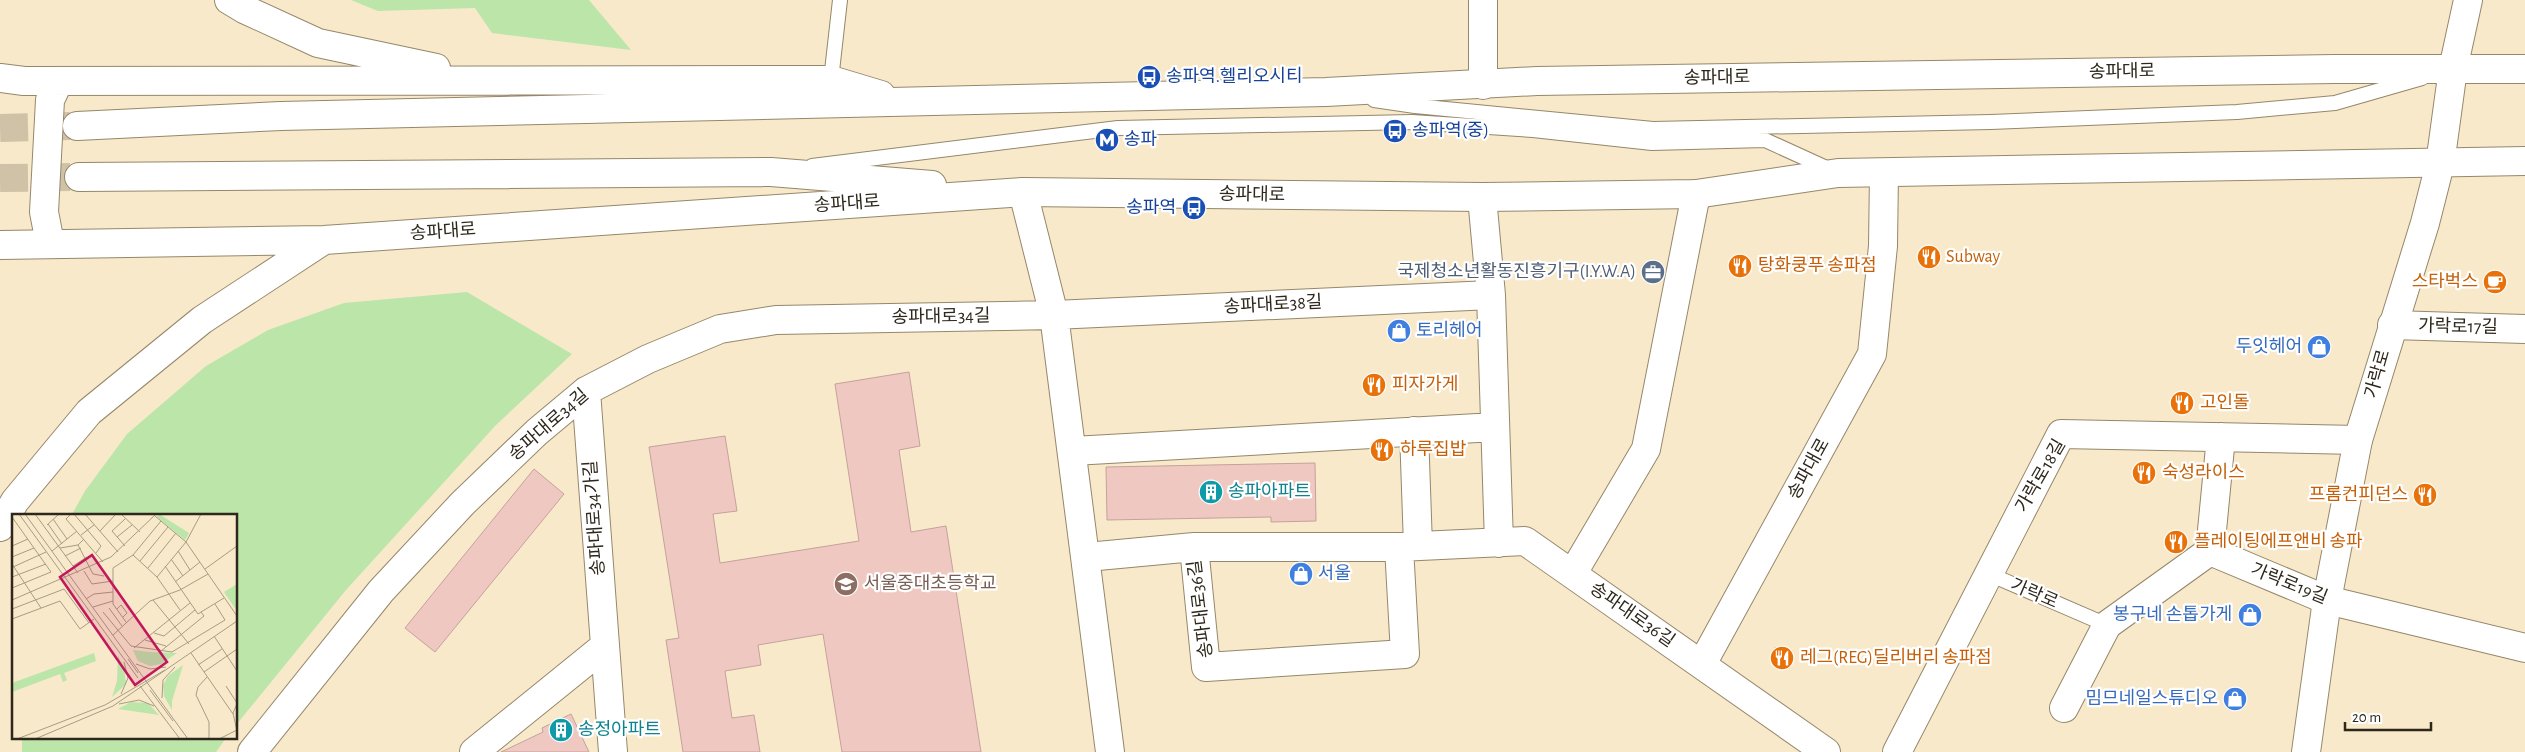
<svg xmlns="http://www.w3.org/2000/svg" width="2525" height="752" font-family="'Alegreya Sans','Noto Sans KR',sans-serif">
  <style>
    .green { fill: #bce5a9 }
    .building { fill: #efc8c2; stroke: #c5a19b }
    .lines { fill: none; stroke-linecap: round; stroke-linejoin: round }
    .primary-tunnel { stroke: #d0c2a7; stroke-width: 28; stroke-dasharray: 28 14; stroke-linecap: butt }
    .lane-casing { stroke: #95876a; stroke-width: 16 }
    .street-casing { stroke: #95876a; stroke-width: 30 }
    .secondary-casing { stroke: #95876a; stroke-width: 30 }
    .primary-casing { stroke: #95876a; stroke-width: 30 }
    .lane { stroke: #fff; stroke-width: 14 }
    .street { stroke: #fff; stroke-width: 28 }
    .secondary { stroke: #fff; stroke-width: 28 }
    .primary { stroke: #fff; stroke-width: 28 }
    .labels { text-anchor: middle; dominant-baseline: central; stroke-width: 4.5; stroke-linejoin: round; paint-order: stroke }
    .street-label { font-size: 18px; fill: #2e281c; stroke: #fff }
    .transit-label { font-size: 18px; fill: #164399; stroke: #fff; text-anchor: start }
    .food-label { font-size: 18px; fill: #c56008; stroke: #fff; text-anchor: start }
    .service-label { font-size: 18px; fill: #4e5e75; stroke: #fff; text-anchor: end }
    .shop-label { font-size: 18px; fill: #366cbe; stroke: #fff; text-anchor: end }
    .culture-label { font-size: 18px; fill: #0d838f; stroke: #fff; text-anchor: start }
    .education-label { font-size: 18px; fill: #785e54; stroke: #fff; text-anchor: start }
    .inset-road { fill: none; stroke: #a79c84; stroke-width: 1 }
    .view { fill: #c2185b; fill-opacity: 0.15; stroke: #c2185b; stroke-width: 2.5 }
    .inset-edge { fill: none; stroke: #2e281c; stroke-width: 2.5 }
  </style>
  <rect width="100%" height="100%" fill="#f8e9ca"/>
  <path class="green" d="M351 0H589L631 50 492 33 475 8 378 11Z
    M467 292 572 354 496 425 346 590 236 725V516H71L85 491 127 434 206 366 268 330 344 303Z
    M22 738H226L216 752H22Z"/>
  <path class="building" d="M909 372 920 446 899 450 911 532 946 526 981 752H842L823 634 758 645 761 665 725 671 732 718 754 715 760 752H683L666 640 679 638 649 447 725 436 737 511 713 514 720 563 859 541 835 384Z
    M1315 463 1316 521 1271 522V517L1107 520 1106 467Z
    M534 469 564 494 435 652 405 628Z
    M571 714 589 752H501L543 732 542 728Z"/>
  <g class="lines">
    <path class="primary-tunnel" d="M0 128 73 126
      M0 178 79 177"/>
    <g class="lane-casing">
      <path id="lane" d="M831 80 840 0
        M1374 100 1415 106 1653 129 1991 122 2237 112 2335 103 2422 78
        M812 166 1118 128 1412 122 1533 130 1652 143 1765 140 1831 170
        M1989 574 2107 625"/>
    </g>
    <g class="street-casing">
      <path id="street" d="M1483 85V0
        M1023 192 1054 315 1110 752
        M1482 197 1491 295 1499 543
        M2392 325 2525 329
        M586 391 613 752
        M1414 431 1418 546
        M1073 451 1495 427
        M1194 547 1206 667 1405 654 1399 547
        M2210 551 2221 437
        M1087 557 1194 547H1399L1525 541 1826 752
        M1573 573 1646 449 1696 194
        M1702 664 1872 354 1883 246 1884 173
        M2064 708 2107 625 2210 551 2327 600 2525 648
        M252 752 381 591 463 503 537 432 586 391 648 359 720 329 776 320 1054 315 1491 295
        M474 752 605 646
        M1897 752 2061 434 2358 440"/>
    </g>
    <g class="secondary-casing">
      <path id="secondary" d="M2306 752 2327 600 2358 440 2425 223 2440 164 2453 69 2468 0"/>
    </g>
    <g class="primary-casing">
      <path id="primary" d="M229 0 244 9 318 43 436 68
        M0 78 24 81 831 80 881 95
        M77 126 281 116 1326 92 1537 81 2335 69H2525
        M79 177 771 172 932 185
        M50 243 44 212 50 100 59 81
        M0 245 324 240 1023 192 1482 197 1696 194 1838 173 2525 161
        M0 527 15 501 89 412 202 320 324 240"/>
    </g>
    <use href="#lane" class="lane"/>
    <use href="#street" class="street"/>
    <use href="#secondary" class="secondary"/>
    <use href="#primary" class="primary"/>
  </g>
  <defs>
    <g id="bus-disc" transform="scale(1.25)"><circle r="9.5" fill="#1a4fb4" stroke="#fff"/><path d="M-5-6H5V4H4V6H2V4H-2V6H-4V4H-5ZM-3.5-4V0h7V-4ZM-3.5 1.2v1.5H-2V1.2ZM2 1.2v1.5H3.5V1.2Z" fill="#fff"/></g>
    <g id="metro-disc" transform="scale(1.25)"><circle r="9.5" fill="#1a4fb4" stroke="#fff"/><path d="M-5.5 5V-5H-3L0 0L3-5H5.5V5H3V-.5L0 4L-3-.5V5Z" fill="#fff"/></g>
    <g id="restaurant-disc" transform="scale(1.25)"><circle r="9.5" fill="#e8710a" stroke="#fff"/><path d="M-5-6h1v4h1v-4h1v4h1v-4h1v5L-1.5 .5V6h-2V.5L-5-1ZM5-6V6H3V1.5H1.5Q1.5-4 5-6Z" fill="#fff"/></g>
    <g id="office-disc" transform="scale(1.25)"><circle r="9.5" fill="#5c6f8a" stroke="#fff"/><path d="M-6-3h4V-5.5h4V-3h4V5H-6ZM-1-4.5V-3h2v-1.5ZM-6 0V1H6V0Z" fill="#fff"/></g>
    <g id="cafe-disc" transform="scale(1.25)"><circle r="9.5" fill="#e8710a" stroke="#fff"/><path d="M-5.5-4.5H6V0H3Q3 3.5 0 3.5H-2.5Q-5.5 3.5-5.5 0ZM3-3.2v2h1.7v-2ZM-6 4.5H4V6H-6Z" fill="#fff"/></g>
    <g id="shop-disc" transform="scale(1.25)"><circle r="9.5" fill="#3f7fe0" stroke="#fff"/><path d="M-5-2.5h2.3a2.7 3.5 0 0 1 5.4 0H5L5.5 6h-11ZM-1.5-2.5h3a1.5 2.3 0 0 0-3 0Z" fill="#fff"/></g>
    <g id="building-disc" transform="scale(1.25)"><circle r="9.5" fill="#0f9aa8" stroke="#fff"/><path d="M-4-6H4V6H1V3H-1V6H-4ZM-2.5-4.3h1.7v1.8h-1.7ZM.8-4.3h1.7v1.8H.8ZM-2.5-1h1.7V.8h-1.7ZM.8-1h1.7V.8H.8Z" fill="#fff"/></g>
    <g id="school-disc" transform="scale(1.25)"><circle r="9.5" fill="#8d6e63" stroke="#fff"/><path d="M0-5L7-2L0 1L-7-2ZM-4 1L0 2.5L4 1V4Q0 6-4 4Z" fill="#fff"/></g>
  </defs>
  <g fill-rule="evenodd">
    <use href="#bus-disc" x="1149" y="77"/>
    <use href="#bus-disc" x="1395" y="131"/>
    <use href="#metro-disc" x="1107" y="140"/>
    <use href="#bus-disc" x="1194" y="208"/>
    <use href="#restaurant-disc" x="1929" y="257"/>
    <use href="#restaurant-disc" x="1740" y="266"/>
    <use href="#office-disc" x="1653" y="272"/>
    <use href="#cafe-disc" x="2495" y="282"/>
    <use href="#shop-disc" x="1399" y="331"/>
    <use href="#shop-disc" x="2319" y="347"/>
    <use href="#restaurant-disc" x="1374" y="385"/>
    <use href="#restaurant-disc" x="2182" y="403"/>
    <use href="#restaurant-disc" x="1382" y="450"/>
    <use href="#restaurant-disc" x="2144" y="473"/>
    <use href="#building-disc" x="1211" y="492"/>
    <use href="#restaurant-disc" x="2425" y="495"/>
    <use href="#restaurant-disc" x="2176" y="542"/>
    <use href="#shop-disc" x="1301" y="574"/>
    <use href="#school-disc" x="846" y="584"/>
    <use href="#shop-disc" x="2250" y="615"/>
    <use href="#restaurant-disc" x="1782" y="658"/>
    <use href="#shop-disc" x="2235" y="699"/>
    <use href="#building-disc" x="561" y="730"/>
  </g>
  <g class="labels">
    <g class="street-label">
      <text transform="translate(2122 72) rotate(-1)">송파대로</text>
      <text transform="translate(1717 78) rotate(-1)">송파대로</text>
      <text transform="translate(1252 195) rotate(1)">송파대로</text>
      <text transform="translate(847 204) rotate(-4)">송파대로</text>
      <text transform="translate(443 232) rotate(-4)">송파대로</text>
      <text transform="translate(1273 305) rotate(-3)">송파대로38길</text>
      <text transform="translate(941 317) rotate(-1)">송파대로34길</text>
      <text transform="translate(2458 327) rotate(1)">가락로17길</text>
      <text transform="translate(2378 374) rotate(-74)">가락로</text>
      <text transform="translate(549 425) rotate(-41)">송파대로34길</text>
      <text transform="translate(1809 469) rotate(-61)">송파대로</text>
      <text transform="translate(2041 476) rotate(-60)">가락로18길</text>
      <text transform="translate(595 518) rotate(-94)">송파대로34가길</text>
      <text transform="translate(2289 584) rotate(22)">가락로19길</text>
      <text transform="translate(2034 594) rotate(23)">가락로</text>
      <text transform="translate(1201 609) rotate(-97)">송파대로36길</text>
      <text transform="translate(1632 615) rotate(35)">송파대로36길</text>
    </g>
    <g class="transit-label">
      <text x="1166" y="77">송파역.헬리오시티</text>
      <text x="1412" y="131">송파역(중)</text>
      <text x="1124" y="140">송파</text>
      <text x="1176" y="208" text-anchor="end">송파역</text>
    </g>
    <g class="food-label">
      <text x="1946" y="257">Subway</text>
      <text x="1758" y="266">탕화쿵푸 송파점</text>
      <text x="2478" y="282" text-anchor="end">스타벅스</text>
      <text x="1392" y="385">피자가게</text>
      <text x="2200" y="403">고인돌</text>
      <text x="1400" y="450">하루집밥</text>
      <text x="2162" y="473">숙성라이스</text>
      <text x="2408" y="495" text-anchor="end">프롬컨피던스</text>
      <text x="2194" y="542">플레이팅에프앤비 송파</text>
      <text x="1800" y="658">레그(REG)딜리버리 송파점</text>
    </g>
    <g class="service-label">
      <text x="1636" y="272">국제청소년활동진흥기구(I.Y.W.A)</text>
    </g>
    <g class="shop-label">
      <text x="1416" y="331" text-anchor="start">토리헤어</text>
      <text x="2302" y="347">두잇헤어</text>
      <text x="1318" y="574" text-anchor="start">서울</text>
      <text x="2232" y="615">봉구네 손톱가게</text>
      <text x="2218" y="699">밈므네일스튜디오</text>
    </g>
    <g class="culture-label">
      <text x="1228" y="492">송파아파트</text>
      <text x="578" y="730">송정아파트</text>
    </g>
    <g class="education-label">
      <text x="864" y="584">서울중대초등학교</text>
    </g>
  </g>
  <g transform="translate(12 514)">
    <rect width="225" height="225" fill="#f8e9ca"/>
    <path d="M147 0 177 19 173 26 145 3ZM225 70V97L212 78ZM121 136 138 138 165 139 149 150 138 152 126 147ZM82 139 84 147 52 159 55 166 51 168 48 160 0 178V169ZM106 142 112 154 114 170 100 183 105 167ZM171 151 160 187V196L152 182 151 171 156 162ZM119 188 136 189 147 201 106 195Z" fill="#bce5a9"/>
    <path class="inset-road" d="M7 0 126 164M13 0 176 225M23 0 66 59M59 0 54 5 91 48M62 0 89 32 84 39M73 0 106 38M109 0 128 18M143 2 174 28 225 102M0 3 39 58 0 74M41 5 55 25M113 5 100 17 113 32M36 10 50 30M35 11 47 0M88 17 104 0M69 21 82 11M105 23 120 11M66 31 81 60 92 62M0 32 16 25M48 34 66 31 72 25M40 37 65 17M166 37 178 56M121 41 145 63 168 96M53 42 69 34M0 43 22 34M159 45 171 62M128 47 156 13M0 50 29 94M61 52 75 43M153 52 186 100 189 98M1 53 34 38M101 54 121 41 149 7M101 54V90L114 108M136 54 164 19M193 55 225 32M72 57 80 70 101 67M0 63 34 50M145 63 174 28 189 0M163 68 188 48M74 85 82 80 101 78M0 86 99 43 144 0M141 86 177 130M81 93 101 87M97 94 110 112M0 95 52 75 77 109M105 95 109 91 115 99 111 103M91 98 119 132 160 138 213 106 203 90M189 98 212 84M0 105 48 87 68 115 82 105M142 119 152 122 183 96M101 121 138 87 168 76 196 60M202 122 225 157M133 126 154 132M122 134 178 89M149 137 192 102 189 98M179 139 221 200M116 145 126 159M124 150 138 155 154 153M186 151 210 135M192 158 225 135M195 163 186 173 184 181 197 208V225M128 172 168 225M214 172 225 189M138 176 161 207M109 180 116 164 112 148M150 184 151 166 163 153M107 190 127 186 142 192M225 190 221 199 225 217M5 225 93 191 153 156M23 225 101 192 225 107M207 225 225 216"/>
    <path class="view" d="M80 41 155 148 123 171 48 63Z"/>
    <rect width="225" height="225" class="inset-edge"/>
  </g>
  <path d="M2345 722v8h86v-8" fill="none" stroke="#2e281c" stroke-width="2.5"/>
  <text x="2352" y="722" font-size="15" fill="#2e281c" stroke="#ffffff" stroke-width="4" paint-order="stroke">20 m</text>
</svg>
